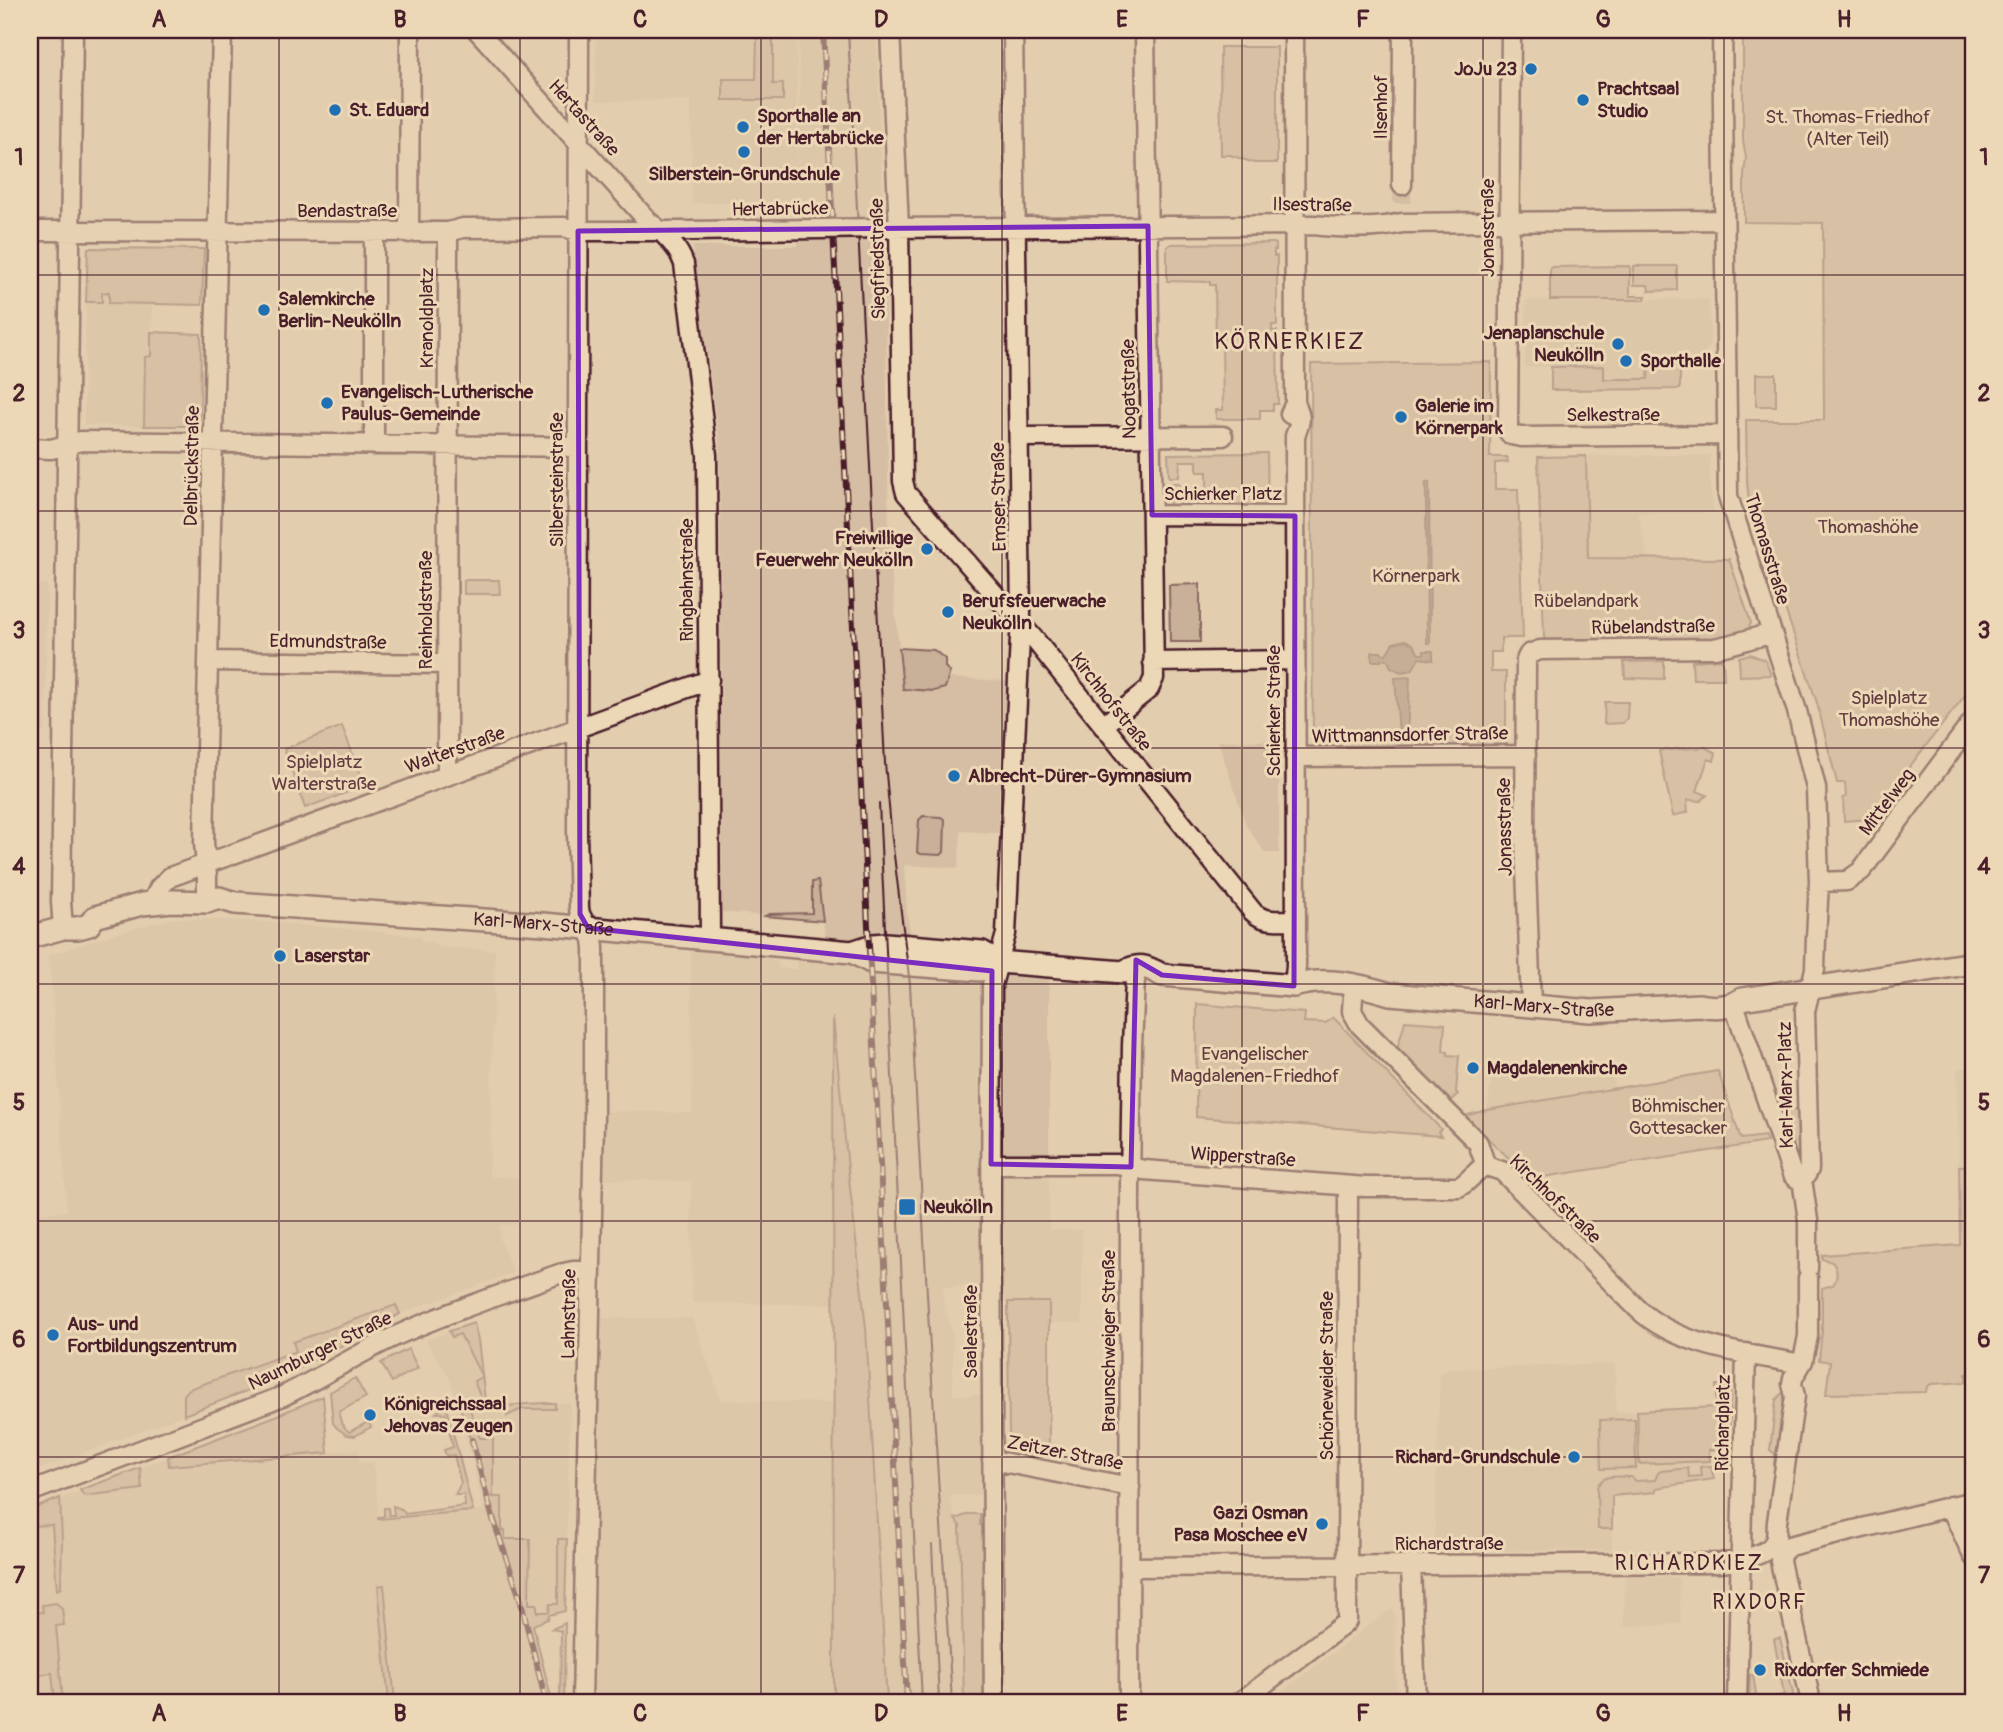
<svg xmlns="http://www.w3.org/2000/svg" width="2003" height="1732" font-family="Pangolin,sans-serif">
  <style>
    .built { fill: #d5bea3 }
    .green { fill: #c9b098; stroke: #8a6862; stroke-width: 2 }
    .water { fill: #a58879; stroke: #815e5a; stroke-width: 2 }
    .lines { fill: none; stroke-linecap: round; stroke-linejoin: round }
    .minor-tunnel { stroke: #c4aa94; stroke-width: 18; stroke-dasharray: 18 9; stroke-linecap: butt }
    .minor-casing { stroke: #4a1f2b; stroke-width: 23 }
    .major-casing { stroke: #4a1f2b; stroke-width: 26 }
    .minor { stroke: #ecd8b6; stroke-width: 18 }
    .major { stroke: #ecd8b6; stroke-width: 21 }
    .tram { stroke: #4a1f2b; stroke-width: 2 }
    .rail-casing { stroke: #4a1f2b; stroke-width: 6 }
    .rail { stroke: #ecd8b6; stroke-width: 3.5; stroke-dasharray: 10; stroke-linecap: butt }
    .minor-bridge-casing { stroke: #4a1f2b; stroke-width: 23; stroke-linecap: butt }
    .minor-bridge { stroke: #ecd8b6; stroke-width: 18 }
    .marked { fill: none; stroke: #7b2cbf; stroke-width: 5; stroke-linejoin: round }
    .grid { fill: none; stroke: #4a1f2b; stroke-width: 2; stroke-opacity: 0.55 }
    .poi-dot { fill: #1f6fb2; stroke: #ecd8b6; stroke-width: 2.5 }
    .labels { text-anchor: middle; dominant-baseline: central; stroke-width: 6; stroke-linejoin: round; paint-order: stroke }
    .poi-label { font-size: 19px; font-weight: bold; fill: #4a1f2b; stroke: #ecd8b6; text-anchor: start }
    .street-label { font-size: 19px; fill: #4a1f2b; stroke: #ecd8b6 }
    .park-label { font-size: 19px; fill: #633c41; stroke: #ecd8b6 }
    .neighbourhood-label { font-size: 21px; letter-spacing: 2px; fill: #4a1f2b; stroke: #ecd8b6 }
    .quarter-label { font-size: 23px; letter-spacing: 2px; fill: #4a1f2b; stroke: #ecd8b6 }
    .neatline { fill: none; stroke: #4a1f2b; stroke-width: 2.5 }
    .grid-label { font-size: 23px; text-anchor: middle; font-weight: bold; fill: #4a1f2b }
  </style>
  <rect width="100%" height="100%" fill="#e2cdae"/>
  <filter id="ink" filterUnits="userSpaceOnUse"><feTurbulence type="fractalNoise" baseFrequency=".0143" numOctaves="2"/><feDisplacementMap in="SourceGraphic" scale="14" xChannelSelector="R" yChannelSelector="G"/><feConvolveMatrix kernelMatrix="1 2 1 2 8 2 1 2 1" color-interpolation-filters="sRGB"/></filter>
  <g filter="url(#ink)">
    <path class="built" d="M596 30H797V177L800 88 798 30H876L885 245 889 550 899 647 934 650 945 659V667L950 672V678L1006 681 998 833 961 831 958 868 904 865 907 912 917 980 922 974 973 979 978 983 982 990V1266L986 1285 943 1287V1299L953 1335V1395H986V1495H949L955 1519 960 1526 964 1702H887L866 1328 849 1179 834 1027 833 1304 692 1303 691 1181 602 1179 603 1111 692 1113 691 948 727 954 772 959 777 961 779 968 784 969H796L798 961 801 958H828L823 921 722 912 720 449 693 246H798L797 203H692L691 100 595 101Z
      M109 292V302L152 304 151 357H145L144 426 84 425 86 302H102V293Z
      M1709 299 1710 339 1709 349 1705 350 1706 366H1649V379H1604L1603 366 1525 367 1526 300Z
      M1710 455V489L1714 513H1638L1648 559 1588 558 1586 456Z
      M30 584H47L45 733H30Z
      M1218 741H1279V853H1265L1246 825Z
      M174 918 266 922 382 932 420 937 421 941 435 943 436 947 495 950 489 1176 520 1178 519 1224 500 1225V1239L513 1273 296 1351V1364L283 1377 30 1473V1214L67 1211 50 964 47 956 110 935Z
      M1007 976 1049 979V1155L1005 1157 1001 1152 1000 987 1002 980Z
      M1494 1063 1611 1069 1615 1088 1487 1110Z
      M1973 1067V1166H1959L1957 1069Z
      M1010 1170 1014 1173H1049V1230H1082V1323H1049V1302H1001V1178L1004 1172Z
      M599 1318H692L721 1400 833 1403 834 1702H752L592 1698Z
      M474 1323 478 1340 486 1408 529 1403H570L565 1609 530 1618 494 1509 499 1530 521 1597 548 1702H30V1510L273 1417 323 1396 328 1452 358 1450 360 1463 373 1462 379 1519 484 1510 458 1404 450 1379 426 1340Z
      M1615 1364 1616 1412 1707 1408 1709 1450 1714 1479 1656 1488V1492L1612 1496V1550L1434 1551 1440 1372 1452 1369Z
      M1625 1576 1679 1577 1681 1624 1624 1626Z
      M1391 1609 1395 1611 1397 1702H1268Z"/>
    <path class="green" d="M1743 30H1973V685L1869 819 1844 821 1843 798 1846 797 1845 783H1837L1817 703 1749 502 1747 481 1746 420H1824L1823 223 1744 222V174L1746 158 1743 141Z
      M757 36H773V84H783V100H723V79H756Z
      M1220 47H1277V163H1254L1230 155H1221Z
      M1274 243 1276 244V250H1274V256H1277V325H1272V331H1277L1278 404H1273V410H1260V419H1216V410H1223L1222 346 1216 345 1215 285H1210V282L1167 281V247L1171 244Z
      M88 248 204 249 202 305 109 303V292L102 293V302H86Z
      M1630 266V296H1646L1645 300H1550V267Z
      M1634 266H1677V290L1649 291 1648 285H1634Z
      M151 332 201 334 200 426H144L145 357 151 356Z
      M1491 362 1490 457H1507L1508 462 1495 463V489H1518L1523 638H1501V652H1491V672H1506V747L1313 749 1311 364Z
      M1604 366V379H1648L1649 366H1680V389L1551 390V367Z
      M1756 374H1776V406H1756Z
      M1267 453 1268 509H1170L1169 489H1171V483H1179L1180 500H1203V489H1207V472H1197V461H1180L1179 477H1169L1168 454Z
      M1586 456 1588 558 1729 559 1751 623 1745 635 1734 639 1554 644 1544 638 1538 457Z
      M464 580H499L500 594H464Z
      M1200 584V642H1170L1169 585Z
      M899 648 934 650 945 659V667L950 672 945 688 934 691 903 689Z
      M1750 654 1765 660 1771 675 1740 676 1739 657Z
      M1721 659 1723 662 1724 679H1693L1692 661Z
      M1664 661V679L1625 678 1624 662Z
      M1605 702H1628L1627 718 1623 723 1604 724Z
      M342 726 365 786 305 808 284 749Z
      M1705 747 1716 753 1714 761 1708 759 1697 791 1707 795 1701 801 1687 800 1688 812 1673 816 1659 751 1666 749 1669 750Z
      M923 816 941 817 945 820 944 852 941 855 921 854 917 852 919 820Z
      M818 881 823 921 765 916 769 914 812 913V882Z
      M1197 1004 1305 1013 1304 1022 1326 1023 1333 1017 1441 1129 1438 1132 1441 1136 1196 1117Z
      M833 1017 849 1179 866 1328 887 1702H834Z
      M1405 1021 1445 1024 1443 1051 1448 1052V1055L1459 1056 1456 1092 1458 1094 1449 1102 1397 1049Z
      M1718 1071 1741 1139 1765 1136 1767 1142 1531 1179 1464 1116 1487 1110Z
      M1801 1108V1155L1795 1157 1776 1113Z
      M1959 1166H1973V1381L1970 1382V1374H1966V1382L1931 1384 1927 1387 1926 1392 1826 1394 1830 1362 1819 1360 1822 1331V1288L1833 1285C1838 1277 1838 1269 1832 1262L1822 1259V1255L1960 1245Z
      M1008 1302H1049V1454L1009 1445Z
      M396 1305 400 1314 283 1377 184 1415V1395L189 1389 296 1351 293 1342Z
      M474 1323 478 1340 486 1408C509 1406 531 1402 555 1403V1409H522L507 1416V1409L485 1408 474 1381 482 1377 460 1334 452 1337 449 1331Z
      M408 1349 418 1368 392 1382 381 1363Z
      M355 1378 366 1397 339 1412C339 1421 343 1427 349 1432L368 1422 371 1427 355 1436 347 1435 337 1428 333 1423 330 1392Z
      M1716 1385H1731L1729 1448 1709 1450 1710 1461 1639 1464 1637 1411 1716 1407Z
      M1786 1393 1777 1467 1774 1464 1775 1454 1770 1450 1776 1400 1781 1394Z
      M323 1396 328 1453 169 1466 168 1457 273 1417Z
      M467 1401 480 1438H491L493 1430V1497H502V1530H505V1539H530L529 1604H537V1612H549L550 1604H558V1539H567L565 1611 549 1615 548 1619 533 1625 552 1701 560 1700 561 1631 552 1629 565 1623 564 1702H548L521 1597 459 1404Z
      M446 1405 473 1511 378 1519V1517L384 1516V1508H388L389 1515H394L393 1506 402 1509 405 1514 465 1506 464 1495H455L461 1483 454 1455 446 1456 444 1450 453 1447 445 1413H436Z
      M1635 1419 1636 1468 1601 1469 1600 1420Z
      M1711 1466 1714 1479 1656 1488V1492L1612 1496V1529H1598L1597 1488C1601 1473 1618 1477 1631 1477L1636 1481 1655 1480 1658 1473 1661 1471 1688 1468 1689 1477 1701 1476 1700 1467Z
      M140 1468 142 1489 84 1496 80 1490Z
      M60 1498 62 1539 61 1588 57 1590 52 1525 30 1526V1510Z
      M969 1514H980V1525H983V1702H964L960 1526 955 1519Z
      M384 1585 395 1702H389L378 1586Z
      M56 1603 62 1608 64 1625 56 1626 63 1702H55L52 1673 30 1675V1613L43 1612 42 1605Z
      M1780 1638 1795 1702H1749L1750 1675H1753L1757 1700 1784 1695 1774 1639Z"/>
    <path class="water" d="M1426 482H1429L1430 643H1427Z
      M1405 640 1413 644 1419 654H1424V651H1433V660L1419 658 1412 670 1401 672 1391 667 1387 659H1382L1381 661H1372V652H1381L1382 654H1386L1393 643Z
      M1410 677 1407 735H1399L1395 678Z"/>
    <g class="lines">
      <path class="minor-tunnel" d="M1402 185V206"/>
      <g class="minor-casing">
        <path id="minor" d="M477 30 649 222C664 233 678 246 684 264L707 455 710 938
          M579 30 577 833 579 908 580 914 593 939 594 948V1117L582 1702
          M890 30 899 228 903 481 906 493 1035 640 1253 912C1264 923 1281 920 1296 920
          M1511 30 1508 431 1511 435 1521 437 1726 435
          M1722 30 1728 496 1797 711 1816 788 1819 882 1816 938 1815 969 1805 1011 1809 1169 1806 1175 1802 1179
          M1402 185 1403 30
          M888 228 1313 225C1341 228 1374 230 1402 223 1509 222 1617 220 1724 220
          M30 231 448 232 463 228 564 227 578 231H692
          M374 233V445
          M409 233 410 30
          M1290 414 1295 403 1294 30
          M1019 437 1223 436
          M30 448 51 449 81 441 578 447
          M1152 515 1295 516
          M208 661 447 664
          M1153 662 1295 660
          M1103 726 1149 689 1154 678 1145 30
          M1295 757 1526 755
          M447 775 448 232
          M1819 882 1847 881 1861 871 1973 721
          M207 902V877L204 843 222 30
          M152 903 159 888 170 877 709 680
          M63 928 61 902 73 30
          M1294 986 1296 966 1295 436C1301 421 1302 418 1295 403
          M1353 997 1352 1011 1360 1025 1478 1143 1486 1166
          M1734 1004 1792 1174 1796 1178 1802 1179 1808 1220V1269
          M1531 1006 1525 841 1526 660 1529 654 1540 650 1714 648C1734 645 1752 637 1772 634
          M991 1164H1118L1144 1170 1366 1187H1459L1465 1183 1480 1169 1486 1166
          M1486 1166 1502 1171 1638 1309C1678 1347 1749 1354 1801 1364
          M992 1460 1130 1487
          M30 1492 283 1396C325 1376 364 1349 407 1331 456 1309 508 1292 559 1274L573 1271H591
          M1950 1506 1973 1556
          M1411 1565 1416 1702
          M1129 1567 1720 1563C1733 1562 1766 1556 1773 1544 1778 1538 1776 1530 1777 1522L1795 1396 1792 1384 1793 1378 1803 1361 1808 1336V1278
          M994 1702 991 1238 992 985 1006 934 1021 616 1013 30
          M1129 1702 1130 1187 1132 1046 1135 979
          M1240 1702 1343 1625 1347 1621 1348 1186
          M1737 1702 1746 1353
          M1811 1702 1780 1561 1781 1554 1789 1546 1973 1501"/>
      </g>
      <g class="major-casing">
        <g id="major">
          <path id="s1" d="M30 937 63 928H78L89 925 95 917 142 904 172 901 207 902 219 898 235 903 543 924 852 952 871 962 980 970 999 962"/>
          <path id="s2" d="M852 952 873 945 886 944 982 952 999 962 1123 972C1139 963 1146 966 1162 975L1294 986C1325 976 1360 985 1390 994L1591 1011 1699 1005C1714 1008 1729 1008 1742 999L1973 963"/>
        </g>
      </g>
      <use href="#minor" class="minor"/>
      <use href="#major" class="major"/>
      <path class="tram" d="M848 30 885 763 892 839 910 985 930 1348 952 1702
        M879 804 922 1702
        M932 1545 939 1702"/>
      <g class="rail-casing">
        <path id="rail" d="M823 30 907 1702
          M472 1440 492 1516 520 1598 546 1702"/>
      </g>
      <use href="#rail" class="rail"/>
      <g class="minor-bridge-casing">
        <path id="minor-bridge" d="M692 231 884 228"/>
      </g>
      <use href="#minor-bridge" class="minor-bridge"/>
    </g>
  </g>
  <path d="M0 0H2003V1732H0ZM1148 226 1152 515 1295 516 1294 986 1162 975 1136 960 1131 1167 991 1164 992 971 588 928 580 914 578 231Z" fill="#e2cdae" fill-opacity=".55" fill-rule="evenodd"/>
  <path class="marked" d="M1148 226 1152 515 1295 516 1294 986 1162 975 1136 960 1131 1167 991 1164 992 971 588 928 580 914 578 231Z"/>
  <path class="grid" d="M279 30V1702M520 30V1702M761 30V1702M1002 30V1702M1242 30V1702M1483 30V1702M1724 30V1702M30 275H1973M30 511H1973M30 748H1973M30 984H1973M30 1221H1973M30 1457H1973"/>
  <g class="poi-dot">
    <circle cx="1531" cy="69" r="7"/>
    <circle cx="1583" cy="100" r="7"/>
    <circle cx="335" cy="110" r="7"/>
    <circle cx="743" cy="127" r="7"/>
    <circle cx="744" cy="152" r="7"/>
    <circle cx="264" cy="310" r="7"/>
    <circle cx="1618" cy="344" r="7"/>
    <circle cx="1626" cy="361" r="7"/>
    <circle cx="327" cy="403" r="7"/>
    <circle cx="1401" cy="417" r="7"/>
    <circle cx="927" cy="549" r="7"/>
    <circle cx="948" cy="612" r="7"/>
    <circle cx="954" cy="776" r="7"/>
    <circle cx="280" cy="956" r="7"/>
    <circle cx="1473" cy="1068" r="7"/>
    <rect x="898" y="1198" width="18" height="18" rx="3.5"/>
    <circle cx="53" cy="1335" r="7"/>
    <circle cx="370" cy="1415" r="7"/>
    <circle cx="1574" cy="1457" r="7"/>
    <circle cx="1322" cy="1524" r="7"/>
    <circle cx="1760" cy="1670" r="7"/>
  </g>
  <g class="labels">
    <g class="poi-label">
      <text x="1517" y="69" text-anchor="end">JoJu 23</text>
      <text x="1597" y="89">Prachtsaal<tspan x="1597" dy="22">Studio</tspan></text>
      <text x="349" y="110">St. Eduard</text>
      <text x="757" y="116">Sporthalle an<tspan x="757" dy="22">der Hertabrücke</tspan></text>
      <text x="744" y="174" text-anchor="middle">Silberstein-Grundschule</text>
      <text x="278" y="299">Salemkirche<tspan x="278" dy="22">Berlin-Neukölln</tspan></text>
      <text x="1604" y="333" text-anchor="end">Jenaplanschule<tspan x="1604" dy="22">Neukölln</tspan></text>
      <text x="1640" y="361">Sporthalle</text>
      <text x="341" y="392">Evangelisch-Lutherische<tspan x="341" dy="22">Paulus-Gemeinde</tspan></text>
      <text x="1415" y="406">Galerie im<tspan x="1415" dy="22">Körnerpark</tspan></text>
      <text x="913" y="538" text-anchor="end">Freiwillige<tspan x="913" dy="22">Feuerwehr Neukölln</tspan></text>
      <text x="962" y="601">Berufsfeuerwache<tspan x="962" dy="22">Neukölln</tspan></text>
      <text x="968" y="776">Albrecht-Dürer-Gymnasium</text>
      <text x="294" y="956">Laserstar</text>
      <text x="1487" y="1068">Magdalenenkirche</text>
      <text x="923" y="1207">Neukölln</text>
      <text x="67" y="1324">Aus- und<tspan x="67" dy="22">Fortbildungszentrum</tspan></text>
      <text x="384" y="1404">Königreichssaal<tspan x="384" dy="22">Jehovas Zeugen</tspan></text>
      <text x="1560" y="1457" text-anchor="end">Richard-Grundschule</text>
      <text x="1308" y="1513" text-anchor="end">Gazi Osman<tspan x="1308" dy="22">Pasa Moschee eV</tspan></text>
      <text x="1774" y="1670">Rixdorfer Schmiede</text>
    </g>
    <g class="street-label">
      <text transform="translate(1381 107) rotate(-90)">Ilsenhof</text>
      <text transform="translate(584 118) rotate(48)">Hertastraße</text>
      <text transform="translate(1312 205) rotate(1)">Ilsestraße</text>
      <text transform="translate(780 209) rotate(-1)">Hertabrücke</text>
      <text x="347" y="211">Bendastraße</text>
      <text transform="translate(1488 228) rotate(-90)">Jonasstraße</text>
      <text transform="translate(878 259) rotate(-91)">Siegfriedstraße</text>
      <text transform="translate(427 318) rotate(-90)">Kranoldplatz</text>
      <text transform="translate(1129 389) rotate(-91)">Nogatstraße</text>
      <text x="1613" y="415">Selkestraße</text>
      <text transform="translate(192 466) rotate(-89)">Delbrückstraße</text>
      <text transform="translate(557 480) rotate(-90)">Silbersteinstraße</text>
      <text x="1223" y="494">Schierker Platz</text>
      <text transform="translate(999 497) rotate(-91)">Emser Straße</text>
      <text transform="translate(1767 549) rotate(73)">Thomasstraße</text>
      <text transform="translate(687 580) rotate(-90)">Ringbahnstraße</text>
      <text transform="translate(426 610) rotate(-90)">Reinholdstraße</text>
      <text transform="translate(1653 627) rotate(-1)">Rübelandstraße</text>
      <text transform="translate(328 642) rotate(1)">Edmundstraße</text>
      <text transform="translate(1111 702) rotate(52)">Kirchhofstraße</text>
      <text transform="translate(1274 711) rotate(-90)">Schierker Straße</text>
      <text transform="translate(1410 735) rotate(-1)">Wittmannsdorfer Straße</text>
      <text transform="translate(455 750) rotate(-20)">Walterstraße</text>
      <text transform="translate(1887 802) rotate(-53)">Mittelweg</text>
      <text transform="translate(1505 827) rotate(-91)">Jonasstraße</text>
      <text stroke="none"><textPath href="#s1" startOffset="523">Karl-Marx-Straße</textPath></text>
      <text stroke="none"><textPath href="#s2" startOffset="702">Karl-Marx-Straße</textPath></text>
      <text transform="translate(1786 1085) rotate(-91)">Karl-Marx-Platz</text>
      <text transform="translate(1243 1157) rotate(4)">Wipperstraße</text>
      <text transform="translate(1555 1199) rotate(44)">Kirchhofstraße</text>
      <text transform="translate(569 1314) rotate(-89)">Lahnstraße</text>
      <text transform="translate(971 1332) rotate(-90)">Saalestraße</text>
      <text transform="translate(1109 1341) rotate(-90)">Braunschweiger Straße</text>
      <text transform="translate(320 1351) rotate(-26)">Naumburger Straße</text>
      <text transform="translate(1327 1376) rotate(-90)">Schöneweider Straße</text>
      <text transform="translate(1723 1423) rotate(-89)">Richardplatz</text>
      <text transform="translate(1065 1453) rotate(11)">Zeitzer Straße</text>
      <text x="1449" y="1544">Richardstraße</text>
    </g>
    <g class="park-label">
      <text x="1848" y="117">St. Thomas-Friedhof<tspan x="1848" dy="22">(Alter Teil)</tspan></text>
      <text x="1868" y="527">Thomashöhe</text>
      <text x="1416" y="576">Körnerpark</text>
      <text x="1586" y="601">Rübelandpark</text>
      <text x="1889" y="698">Spielplatz<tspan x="1889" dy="22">Thomashöhe</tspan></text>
      <text x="324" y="762">Spielplatz<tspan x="324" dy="22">Walterstraße</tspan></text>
      <text x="1255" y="1054">Evangelischer<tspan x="1255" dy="22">Magdalenen-Friedhof</tspan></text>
      <text x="1678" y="1106">Böhmischer<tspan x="1678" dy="22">Gottesacker</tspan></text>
    </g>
    <g class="neighbourhood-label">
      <text x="1689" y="1563">RICHARDKIEZ</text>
      <text x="1760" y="1602">RIXDORF</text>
    </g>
    <g class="quarter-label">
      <text x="1290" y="341">KÖRNERKIEZ</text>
    </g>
  </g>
  <rect width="2003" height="1732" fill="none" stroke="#ecd8b6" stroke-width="77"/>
  <rect x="38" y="38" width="1927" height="1656" class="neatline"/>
  <g class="grid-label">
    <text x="159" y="27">A</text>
    <text x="400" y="27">B</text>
    <text x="640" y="27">C</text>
    <text x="881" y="27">D</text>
    <text x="1122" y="27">E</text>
    <text x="1363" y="27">F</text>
    <text x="1603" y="27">G</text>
    <text x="1844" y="27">H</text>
    <text x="19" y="165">1</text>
    <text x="1984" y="165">1</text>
    <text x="19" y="401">2</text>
    <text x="1984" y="401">2</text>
    <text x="19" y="638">3</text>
    <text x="1984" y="638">3</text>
    <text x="19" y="874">4</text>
    <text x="1984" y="874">4</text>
    <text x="19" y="1110">5</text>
    <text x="1984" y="1110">5</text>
    <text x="19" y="1347">6</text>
    <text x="1984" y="1347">6</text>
    <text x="19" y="1583">7</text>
    <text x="1984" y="1583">7</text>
    <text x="159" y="1721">A</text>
    <text x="400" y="1721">B</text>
    <text x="640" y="1721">C</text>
    <text x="881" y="1721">D</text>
    <text x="1122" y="1721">E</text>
    <text x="1363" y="1721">F</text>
    <text x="1603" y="1721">G</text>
    <text x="1844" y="1721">H</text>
  </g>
</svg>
